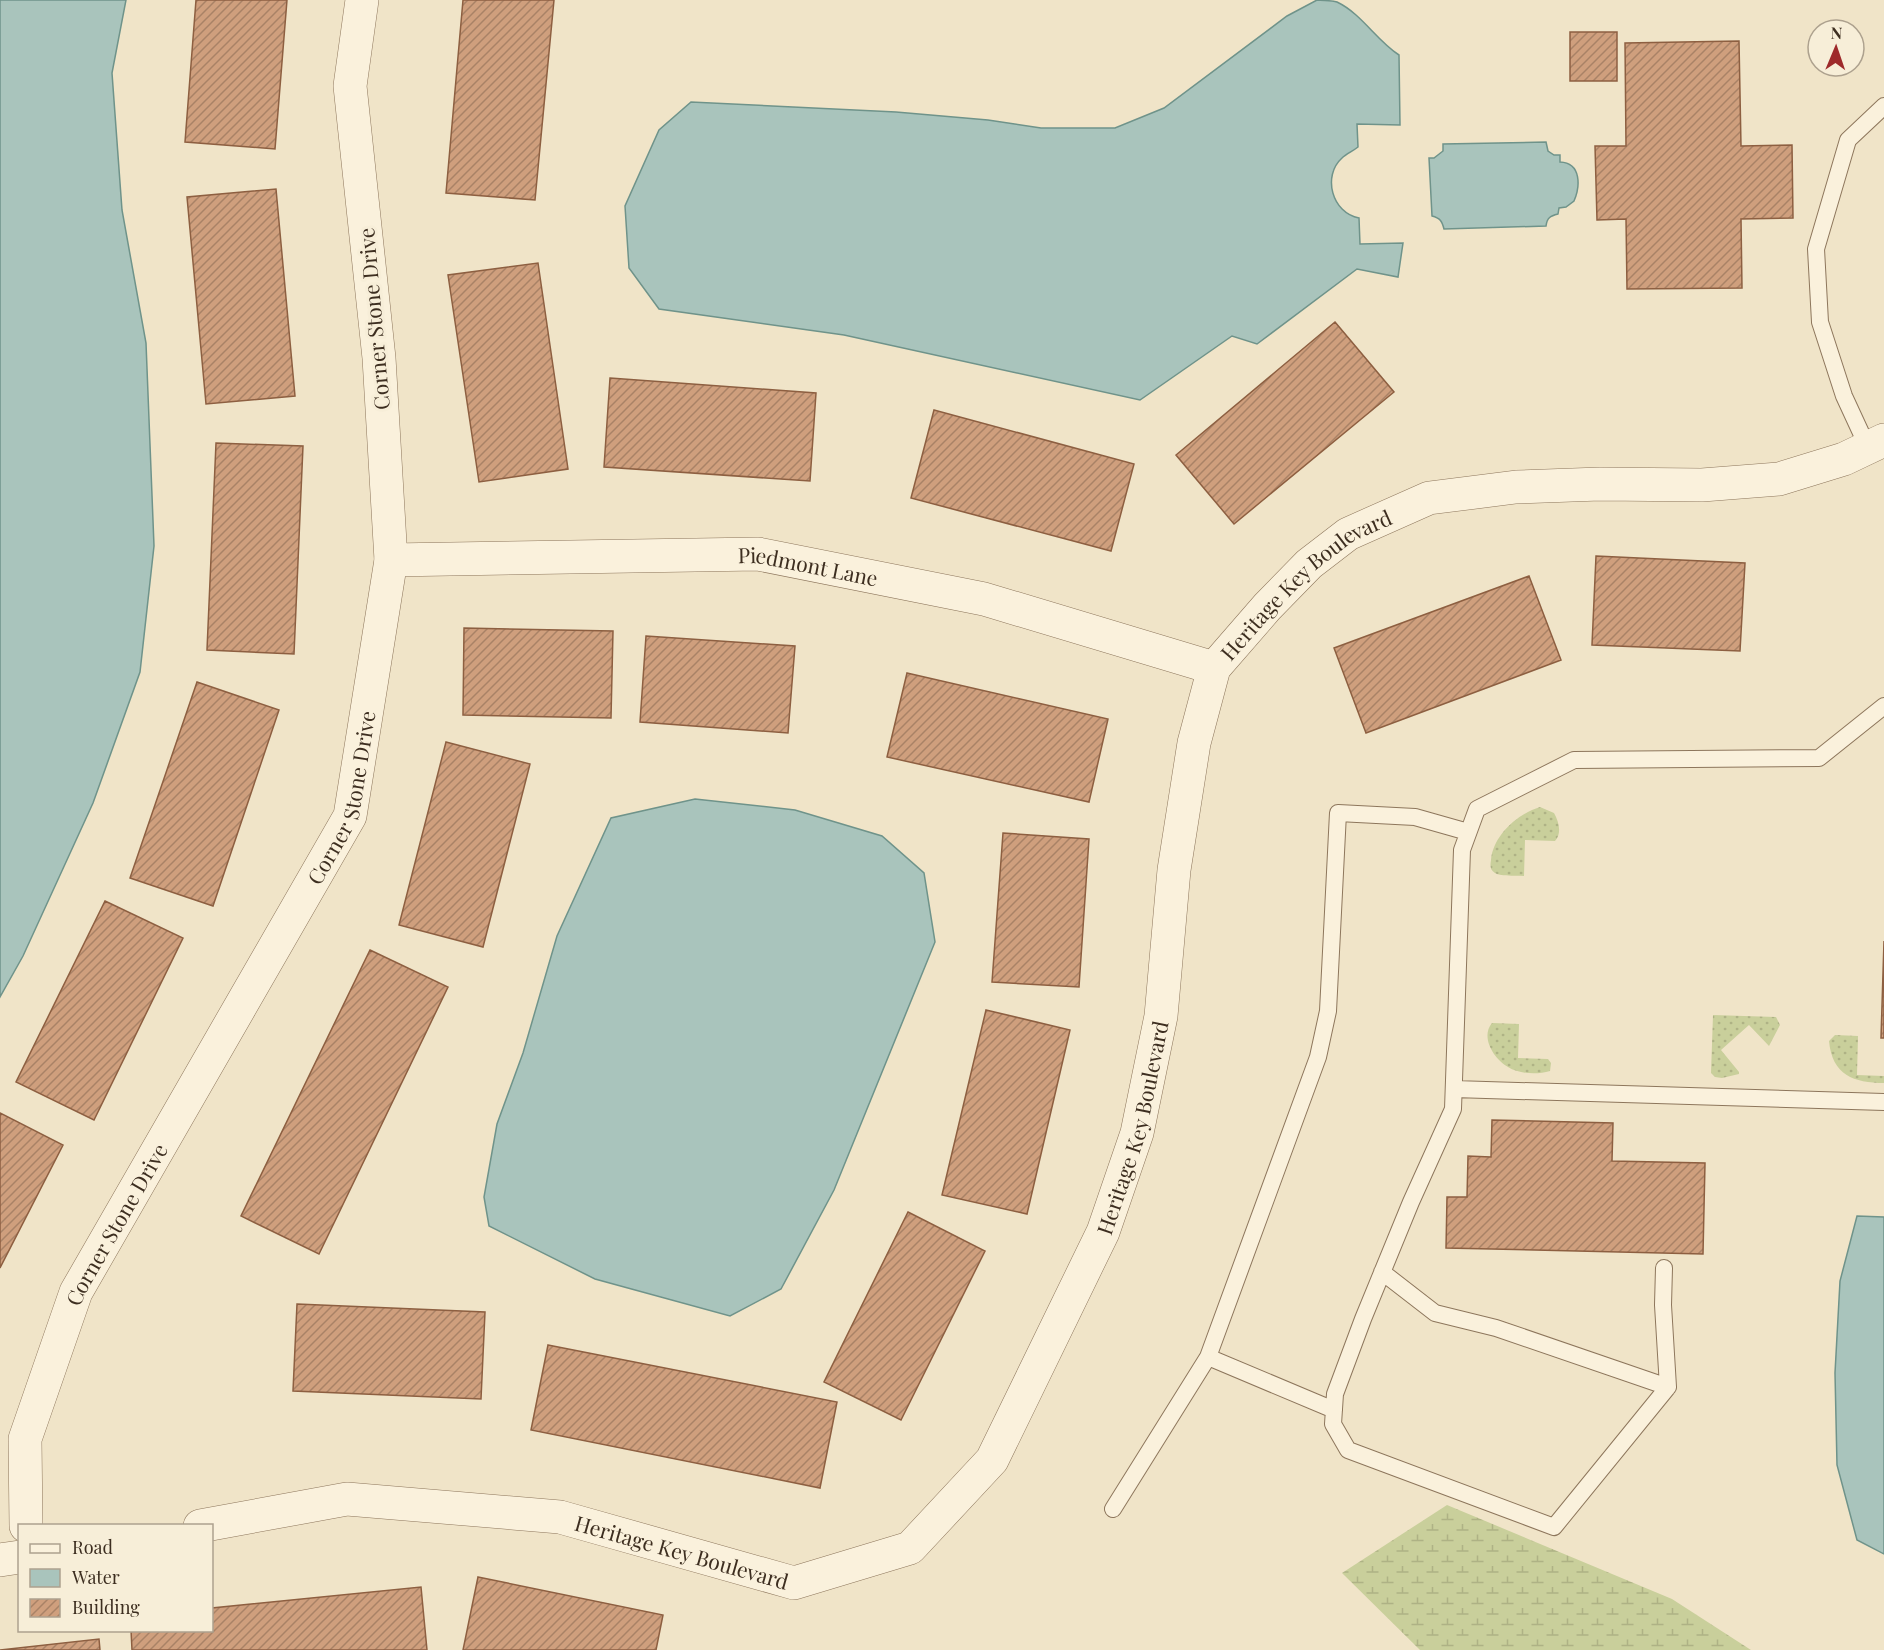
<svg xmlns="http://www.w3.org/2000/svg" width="1884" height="1650" font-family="'Playfair Display',serif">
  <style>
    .grass { fill: url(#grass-dots) }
    .wetland { fill: url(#wetland-marsh) }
    .water { fill: #a9c4bc; stroke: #6f938a; stroke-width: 1.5 }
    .building { fill: url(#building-hatch); stroke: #8d5f41; stroke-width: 1.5 }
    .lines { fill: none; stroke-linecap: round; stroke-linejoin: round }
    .service-casing { stroke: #8d765c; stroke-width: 18 }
    .minor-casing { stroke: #8d765c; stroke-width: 34 }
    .service { stroke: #faf1dc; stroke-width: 16 }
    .minor { stroke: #faf1dc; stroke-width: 33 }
    .labels { text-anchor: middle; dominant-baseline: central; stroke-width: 6; stroke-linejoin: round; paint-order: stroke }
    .street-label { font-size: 21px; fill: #3d2e20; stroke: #f7eed8 }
  </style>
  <defs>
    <pattern id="grass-dots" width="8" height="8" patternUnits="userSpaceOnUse" patternTransform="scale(1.5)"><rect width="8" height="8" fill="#c9cf9b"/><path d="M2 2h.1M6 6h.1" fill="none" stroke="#aeb285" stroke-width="1.8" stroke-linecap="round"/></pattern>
    <pattern id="wetland-marsh" width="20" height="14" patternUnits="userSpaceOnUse" patternTransform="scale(1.5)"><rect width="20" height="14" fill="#c9cf9b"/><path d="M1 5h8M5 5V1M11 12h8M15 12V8" fill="none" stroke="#aeb285"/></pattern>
    <pattern id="building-hatch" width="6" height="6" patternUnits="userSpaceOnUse" patternTransform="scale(1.5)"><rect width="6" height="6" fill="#cf9f7d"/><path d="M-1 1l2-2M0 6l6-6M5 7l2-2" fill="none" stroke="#a98266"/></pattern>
  </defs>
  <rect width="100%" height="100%" fill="#f0e4c8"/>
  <path class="grass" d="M1540 807 1554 813C1559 822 1562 833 1555 841L1525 840 1524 876C1515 875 1502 877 1495 873 1490 870 1490 866 1491 860 1493 836 1517 814 1540 807Z
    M1713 1015 1776 1017 1780 1025 1769 1046 1749 1025 1721 1050 1739 1072V1074L1722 1078 1715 1077 1711 1073Z
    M1492 1023 1519 1024 1518 1058 1548 1059 1551 1063 1550 1071C1537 1075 1519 1074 1508 1067 1494 1059 1480 1037 1492 1023Z
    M1835 1035 1858 1036 1857 1075 1884 1076V1083C1854 1083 1832 1075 1829 1041Z"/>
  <path class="wetland" d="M1447 1505 1672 1599 1751 1650H1420L1342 1573Z"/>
  <path class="water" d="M0 0H126L112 73 122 210 146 343 154 546 140 672 93 803 23 956 0 997Z
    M1317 0C1323 1 1331 0 1337 2 1362 14 1376 40 1399 55L1400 125 1357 124 1358 147C1353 151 1346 154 1342 158 1322 176 1332 213 1359 218L1360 244 1403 243 1398 277 1357 269 1257 344 1232 336 1140 400 844 335 659 309 629 268 625 206 659 130 691 102 896 112 988 120 1041 128H1115L1164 108 1287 16Z
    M1546 142 1548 151 1554 155H1560V162C1582 163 1580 187 1574 201L1566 207 1559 208 1558 214C1550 216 1547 218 1546 226L1444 229C1442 221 1440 218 1432 216L1429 158H1434L1443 151V144Z
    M695 799 795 810 882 836 924 873 935 942 834 1190 781 1289 730 1316 595 1279 489 1226 484 1197 497 1124 523 1053 557 936 611 818Z
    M1857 1216 1884 1217V1554L1857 1540 1837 1465 1835 1373 1840 1281Z"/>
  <path class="building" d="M196 0H287L275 149 185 142Z
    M463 0H554L535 200 446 193Z
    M1570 32H1617V81H1570Z
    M1739 41 1741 146 1792 145 1793 218 1741 219 1742 288 1627 289 1626 219 1597 220 1595 146H1626L1625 43Z
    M276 189 295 396 206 404 187 197Z
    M538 263 568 469 479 482 448 275Z
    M1335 322 1394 392 1234 524 1176 455Z
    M610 378 816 393 810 481 604 467Z
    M934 410 1134 464 1111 551 911 498Z
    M216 443 303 446 294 654 207 650Z
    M1596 556 1745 563 1740 651 1592 645Z
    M1529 576 1561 660 1366 733 1334 648Z
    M464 628 613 631 611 718 463 715Z
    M646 636 795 646 788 733 640 722Z
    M907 673 1108 719 1089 802 887 757Z
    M197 682 279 710 213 906 130 878Z
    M446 742 530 764 483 947 399 925Z
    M1003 833 1089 839 1079 987 992 982Z
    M105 901 183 938 94 1120 16 1082Z
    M1884 941V1038H1881Z
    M370 950 448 987 319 1254 241 1216Z
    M986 1010 1070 1030 1027 1214 942 1195Z
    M0 1113 63 1145 0 1268Z
    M1492 1120 1613 1123 1612 1161 1705 1163 1703 1254 1446 1248 1447 1197H1467L1468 1156 1491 1157Z
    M908 1212 985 1251 901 1420 824 1382Z
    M297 1304 485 1312 481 1399 293 1391Z
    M548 1345 837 1402 820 1488 531 1430Z
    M478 1577 663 1615 656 1650H463Z
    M421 1587 427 1650H132L131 1630H212V1608Z
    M99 1639 100 1650H0Z"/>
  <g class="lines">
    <g class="service-casing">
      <path id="service" d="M1868 448 1844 396 1820 322 1816 249 1848 140 1884 106
        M1454 1089 1884 1102
        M1664 1268 1663 1305 1668 1387 1554 1527 1348 1450 1333 1424 1335 1394 1363 1319 1411 1202 1453 1109 1462 850 1477 809 1574 760 1819 758 1884 706
        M1382 1272 1435 1313 1496 1328 1668 1387
        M1208 1357 1334 1410
        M1113 1509 1208 1357 1318 1057 1328 1011 1338 813 1415 817 1468 832"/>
    </g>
    <g class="minor-casing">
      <g id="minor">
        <path id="s1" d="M391 560 758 554 984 599 1214 668"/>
        <path id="s2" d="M26 1526 25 1439 76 1292 350 816 391 560 379 358 350 86 362 0"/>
        <path id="s3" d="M200 1526 347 1499 560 1517 794 1583 910 1548 992 1460 1103 1232 1137 1133 1161 1016 1174 870 1194 743 1214 668 1267 607 1309 564 1348 534 1429 498 1516 487 1600 484 1702 485 1779 479 1844 459 1884 440"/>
        <path d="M0 1560 20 1557"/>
      </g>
    </g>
    <use href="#service" class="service"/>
    <use href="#minor" class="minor"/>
  </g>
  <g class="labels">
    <g class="street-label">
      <text transform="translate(373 319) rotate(-95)">Corner Stone Drive</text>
      <text stroke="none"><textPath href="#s1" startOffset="418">Piedmont Lane</textPath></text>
      <text stroke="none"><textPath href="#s3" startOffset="1804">Heritage Key Boulevard</textPath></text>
      <text stroke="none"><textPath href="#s2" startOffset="807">Corner Stone Drive</textPath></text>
      <text stroke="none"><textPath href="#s3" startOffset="1210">Heritage Key Boulevard</textPath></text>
      <text stroke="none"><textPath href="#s2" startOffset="321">Corner Stone Drive</textPath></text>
      <text stroke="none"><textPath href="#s3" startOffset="490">Heritage Key Boulevard</textPath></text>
    </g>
  </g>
  <rect x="18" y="1524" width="195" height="108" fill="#f7eed8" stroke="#ada18e" stroke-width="1.5"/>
  <rect x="30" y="1544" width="30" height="9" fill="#faf1dc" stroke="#ada18e" stroke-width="1.5"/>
  <text x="72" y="1554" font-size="18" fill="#3d2e20">Road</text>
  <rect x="30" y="1569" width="30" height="18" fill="#a9c4bc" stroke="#ada18e" stroke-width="1.5"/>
  <text x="72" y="1584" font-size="18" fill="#3d2e20">Water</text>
  <rect x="30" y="1599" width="30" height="18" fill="url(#building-hatch)" stroke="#ada18e" stroke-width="1.5"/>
  <text x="72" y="1614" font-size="18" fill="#3d2e20">Building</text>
  <g transform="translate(1836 48) rotate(2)"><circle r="28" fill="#f7eed8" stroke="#ada18e" stroke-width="1.5"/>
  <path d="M0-4.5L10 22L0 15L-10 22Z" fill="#9e2a2b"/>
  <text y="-9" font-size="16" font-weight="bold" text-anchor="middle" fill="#3d2e20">N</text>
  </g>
</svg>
